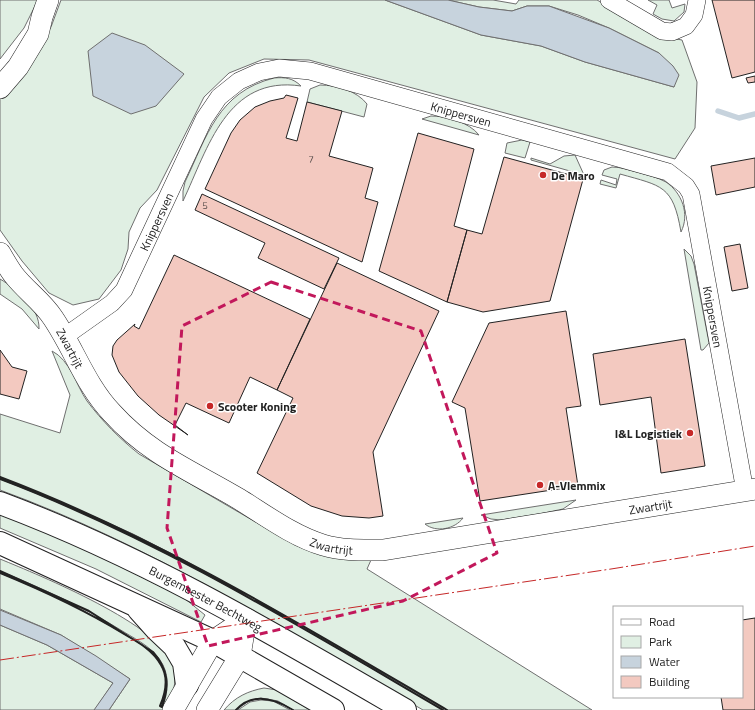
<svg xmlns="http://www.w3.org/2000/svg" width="755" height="710" font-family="'Titillium Web',sans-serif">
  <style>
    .green { fill: #e0efe3; stroke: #6f6f6f }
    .water { fill: #c7d3dd; stroke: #6f6f6f }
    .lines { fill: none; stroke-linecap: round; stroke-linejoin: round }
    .stream { stroke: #c7d3dd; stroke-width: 5.5 }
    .building { fill: #f3c9c0; stroke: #222 }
    .minor-casing { stroke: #222; stroke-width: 18 }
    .tertiary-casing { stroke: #222; stroke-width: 22 }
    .primary-casing { stroke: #222; stroke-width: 24 }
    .minor { stroke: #fff; stroke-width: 17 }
    .tertiary { stroke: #fff; stroke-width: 21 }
    .primary { stroke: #fff; stroke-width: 22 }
    .wall { stroke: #222; stroke-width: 2 }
    .power { stroke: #c62828; stroke-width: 1; stroke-dasharray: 14 3 2 3; stroke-linecap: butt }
    .marked { fill: none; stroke: #c2185b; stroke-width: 3; stroke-dasharray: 8 5; stroke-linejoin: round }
    .poi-dot { fill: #c62828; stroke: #fff; stroke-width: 1.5 }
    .labels { text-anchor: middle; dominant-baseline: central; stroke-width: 3; stroke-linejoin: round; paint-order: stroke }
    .number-label { font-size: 10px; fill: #564c4a }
    .street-label { font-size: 12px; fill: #222; stroke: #fff }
    .poi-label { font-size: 12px; font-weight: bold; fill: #222; stroke: #fff; text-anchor: start }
  </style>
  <rect width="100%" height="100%" fill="#fff"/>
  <path class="green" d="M0 0H38L24 28 0 59Z
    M61 0H385L481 35 541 46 585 62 674 87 659 53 609 28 578 15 549 6H527L512 11 479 7 448 0H493L516 4 519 0H597L665 37 682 40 697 82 695 128 675 159 309 60 264 59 229 73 204 97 157 190 140 208 129 232 128 249 121 270 99 299 73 305 49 293 22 261 0 230V98L25 71 51 27Z
    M648 0H669L672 8 685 4 684 12 674 21 662 19 653 14 657 5Z
    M274 78C285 77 293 78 301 86 227 75 208 148 183 201V191L185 182C207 136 218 92 274 78Z
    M320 85C337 85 357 91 367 104L364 117 307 102 310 89Z
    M431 116C446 116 469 122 479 135L422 119Z
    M522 140 530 142 525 158 505 153 507 143Z
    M575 155 584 175 531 160V158L550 164 564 156Z
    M612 167C621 167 628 170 637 172 647 175 657 177 666 182 682 193 690 214 681 232 673 185 662 186 620 174L616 188 600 184 601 180 616 185 617 179 602 175 604 170Z
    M684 249 691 256 694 264 709 343 703 350H701Z
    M0 279C17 289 40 308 39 329L22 309 0 294Z
    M52 351C70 360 76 385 87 401 102 421 120 439 139 454L295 545 307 550 371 560 367 569 592 710H447L275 610 182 559 133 534 59 501 0 477V414L60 433 70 395Z
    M0 479C156 538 299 626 443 710H423C286 630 150 545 0 490Z
    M576 500 563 509 539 514 501 520 491 519 481 515Z
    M0 513 91 552 184 598 205 615 201 622 96 569 0 528Z
    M463 518C455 529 436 533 425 524Z
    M0 559C39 575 162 625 174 666 178 682 172 696 165 710H109L130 679 61 635 0 609V573C44 591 83 609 124 634 137 642 153 650 161 665 169 678 166 692 160 706L161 707C167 693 170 679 163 665 155 649 139 641 124 632 84 607 43 589 0 571Z
    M0 625 47 645 113 683 96 708 94 710H0Z
    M264 688 277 690 310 710H293L278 701 261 698 249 701 236 710H224C235 697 248 691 264 688Z
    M261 700 273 701 290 710H238L250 702Z"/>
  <path class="water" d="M385 0H448L479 7 512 11 527 6H549L609 28 659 53 673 66 679 75 674 87 585 62 541 46 481 35Z
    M112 33 145 45 184 74 156 106 131 114 93 96 88 51Z
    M0 610 61 635 96 656 130 679 109 710H94L113 683 47 645 0 625Z"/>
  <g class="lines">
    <path class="stream" d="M718 111 739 118 755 114"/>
  </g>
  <path class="building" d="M712 0H755V72L732 78Z
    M755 76V82L748 83 746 78Z
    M286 95 298 98 286 138 297 141 307 102 342 111 329 156 373 168 365 198 378 202 362 262 205 189 231 133 240 120 255 107 270 101 284 98Z
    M418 133 474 149 454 226 467 230 447 302 379 271Z
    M504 157 585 179 583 180 582 183 550 301 483 312 447 302 467 230 482 234Z
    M755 158V187L716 195 711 166Z
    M202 194 339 258 324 289 258 258 265 243 195 210Z
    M740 244 748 288 732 291 724 247Z
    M174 255 310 319 277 390 250 377 229 423 186 403 175 425 188 435 159 415 138 396 119 372 112 355 113 346 117 340 135 324 134 326 139 329Z
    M337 263 439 311 373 452 383 516 369 518 342 516 311 506 257 473 293 398 277 390Z
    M566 311 581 406 566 408 578 486 480 501 465 408 452 402 489 323Z
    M685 339 705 466 661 473 651 397 600 405 593 354Z
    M0 350 12 367 27 371 19 399 0 394Z
    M755 618V710H723L721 697H742V620Z"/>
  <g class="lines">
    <g class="minor-casing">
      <g id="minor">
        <path d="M609 0 662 31 672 32 686 26 694 15 697 0"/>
        <path id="s1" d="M64 337 112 303 124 290 204 119 219 97 239 81 259 72 279 68 310 71 668 172 686 186 691 194 745 491"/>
      </g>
    </g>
    <g class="tertiary-casing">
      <g id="tertiary">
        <path d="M0 88 18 67 38 34 42 17 48 0"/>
        <path id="s2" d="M0 253C4 260 8 267 13 274 25 290 42 301 53 318 74 349 86 386 112 413 150 455 192 471 239 499 265 515 293 536 323 545 343 551 363 550 383 550L755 489"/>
        <path d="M173 710 213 641 246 619"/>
        <path d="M207 710 240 656 246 619"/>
      </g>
    </g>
    <g class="primary-casing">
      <g id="primary">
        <path id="s3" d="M0 503C142 556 274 634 405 710"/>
        <path d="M0 543 213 641 333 710"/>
        <path d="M139 610 156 629 174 646 184 663 187 685"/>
      </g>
    </g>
    <use href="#minor" class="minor"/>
    <use href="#tertiary" class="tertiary"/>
    <use href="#primary" class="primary"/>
    <path class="wall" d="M0 477C158 537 302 625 447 710
      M0 479C156 538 299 626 443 710
      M0 571 89 611 153 652C168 669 170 686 162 707L160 706C166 692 169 678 161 665 153 650 138 642 124 634 83 609 44 591 0 573
      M236 710C253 691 275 699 293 710"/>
    <path class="power" d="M0 660 611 569 755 546"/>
  </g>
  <path class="marked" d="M271 282 421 331 497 553 403 601 208 646 167 528 182 326Z"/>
  <g class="poi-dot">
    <circle cx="543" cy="175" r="4"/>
    <circle cx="210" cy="406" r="4"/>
    <circle cx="690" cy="433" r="4"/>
    <circle cx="540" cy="485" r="4"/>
  </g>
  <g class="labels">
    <g class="number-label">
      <text x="311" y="159">7</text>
      <text x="205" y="205">5</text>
    </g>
    <g class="street-label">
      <text stroke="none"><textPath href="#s1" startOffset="548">Knippersven</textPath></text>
      <text stroke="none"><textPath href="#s1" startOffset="152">Knippersven</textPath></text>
      <text stroke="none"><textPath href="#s1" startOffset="920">Knippersven</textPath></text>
      <text stroke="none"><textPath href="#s2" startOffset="119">Zwartrijt</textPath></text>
      <text stroke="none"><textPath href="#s2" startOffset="778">Zwartrijt</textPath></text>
      <text stroke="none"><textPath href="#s2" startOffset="455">Zwartrijt</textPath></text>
      <text stroke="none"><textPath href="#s3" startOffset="227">Burgemeester Bechtweg</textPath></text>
    </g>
    <g class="poi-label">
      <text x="551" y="175">De Maro</text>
      <text x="218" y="406">Scooter Koning</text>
      <text x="682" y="433" text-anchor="end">I&amp;L Logistiek</text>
      <text x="548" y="485">A-Vlemmix</text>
    </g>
  </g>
  <rect x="613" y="606" width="130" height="92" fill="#ffffff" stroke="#a7a7a7"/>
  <rect x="621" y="619" width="20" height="6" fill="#ffffff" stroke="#a7a7a7"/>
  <text x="649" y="626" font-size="12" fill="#222222">Road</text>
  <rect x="621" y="636" width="20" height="12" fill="#e0efe3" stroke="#a7a7a7"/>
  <text x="649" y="646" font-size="12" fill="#222222">Park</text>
  <rect x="621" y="656" width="20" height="12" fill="#c7d3dd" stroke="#a7a7a7"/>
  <text x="649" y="666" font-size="12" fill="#222222">Water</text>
  <rect x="621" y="676" width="20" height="12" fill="#f3c9c0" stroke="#a7a7a7"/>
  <text x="649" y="686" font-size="12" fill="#222222">Building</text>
</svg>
